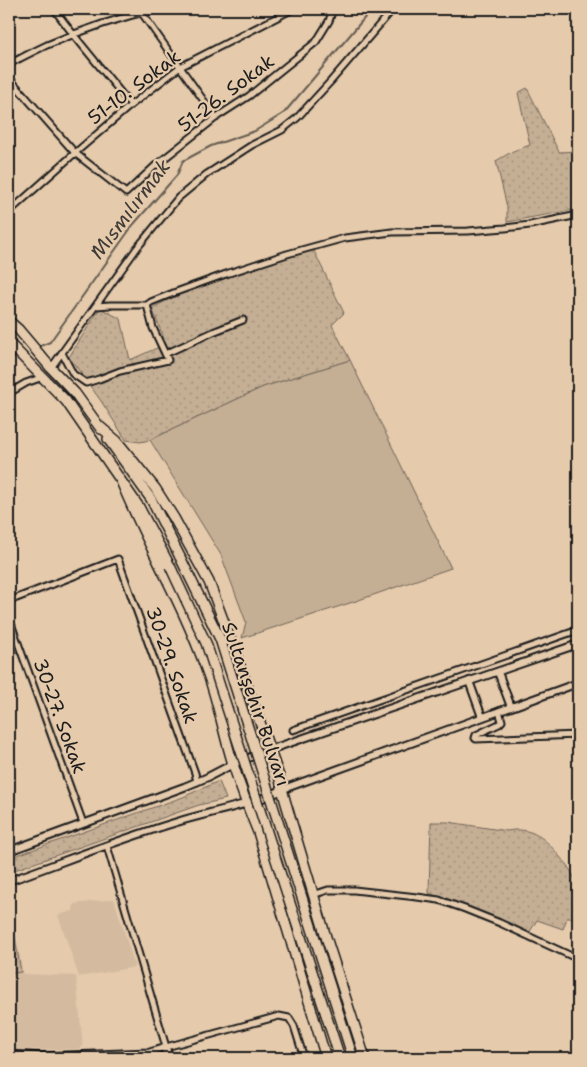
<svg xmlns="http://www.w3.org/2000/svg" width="587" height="1067" font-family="'Shantell Sans',sans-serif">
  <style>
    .built { fill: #d4bba0 }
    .grass { fill: url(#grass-dots); stroke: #706558 }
    .garden { fill: #c4ae94; stroke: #706558 }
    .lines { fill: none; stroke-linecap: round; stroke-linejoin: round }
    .stream { stroke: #665d51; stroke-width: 2 }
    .minor-casing { stroke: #1c1c1c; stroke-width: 9 }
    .tertiary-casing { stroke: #1c1c1c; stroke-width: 10 }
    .trunk-casing { stroke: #1c1c1c; stroke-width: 12 }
    .minor { stroke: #e5caac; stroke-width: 5 }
    .tertiary { stroke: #e5caac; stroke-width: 6 }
    .trunk { stroke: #e5caac; stroke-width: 9 }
    .trunk-bridge-casing { stroke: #1c1c1c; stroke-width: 12; stroke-linecap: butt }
    .trunk-bridge { stroke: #e5caac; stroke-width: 9 }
    .labels { text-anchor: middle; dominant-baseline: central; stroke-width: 4.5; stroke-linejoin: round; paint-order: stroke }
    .street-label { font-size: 19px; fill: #1c1c1c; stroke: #e5caac }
    .water-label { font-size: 20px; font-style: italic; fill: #413c37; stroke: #e5caac }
  </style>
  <defs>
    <pattern id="grass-dots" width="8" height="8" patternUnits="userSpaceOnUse" patternTransform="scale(1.25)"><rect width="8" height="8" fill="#c4ae94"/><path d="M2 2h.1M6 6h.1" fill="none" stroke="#a8957f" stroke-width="1.8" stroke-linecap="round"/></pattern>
  </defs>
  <rect width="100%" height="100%" fill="#e5caac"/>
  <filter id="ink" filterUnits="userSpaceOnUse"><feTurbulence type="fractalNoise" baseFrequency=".02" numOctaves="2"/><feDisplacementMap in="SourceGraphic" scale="10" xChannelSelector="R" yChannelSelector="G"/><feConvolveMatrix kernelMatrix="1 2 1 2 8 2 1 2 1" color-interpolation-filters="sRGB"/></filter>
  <g filter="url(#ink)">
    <path class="built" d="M114 899 135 967 79 977 58 915 73 911 74 904Z
      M14 925 23 974 76 976 83 1046 80 1049 9 1051V926Z"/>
    <path class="grass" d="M527 88 559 152 578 151V209L507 222V207L496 161 513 151 530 145 518 93Z
      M313 249 344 313 332 325 350 360 263 387 150 440 140 442 126 440 101 401 69 357 100 308 121 319 130 360 166 344 152 308 186 291Z
      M219 781 226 799 199 805 9 872V858L183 797Z
      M431 822H448L507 831C532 826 546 839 560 857 567 864 573 874 577 883 580 890 578 906 578 914H576L574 918H567L563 929 537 920 529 933 429 893Z"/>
    <path class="garden" d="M350 360 451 568 356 601 242 638 246 622 221 555 150 440 263 387Z
      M13 927 21 972 9 974V928Z"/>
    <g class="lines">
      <path class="stream" d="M38 347 50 342 133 225 177 175 183 161 211 146 255 131 284 113 372 9
        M9 360 18 356"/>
      <g class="minor-casing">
        <path id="minor" d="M54 9 73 34 131 105
          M139 9 216 118
          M9 64C21 58 34 51 47 45 80 31 121 17 156 9
          M9 78 75 153 126 193 156 165 218 116 249 96 316 42 329 21 333 9
          M9 212 75 153 131 105 180 67 293 9
          M96 306 110 305H147L151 302 176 292 226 274 287 254 345 238 392 232 468 231 505 228 530 225 578 215
          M62 353 73 374 86 383 99 379 120 371 168 360 153 328 147 305
          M165 354 213 332 243 320
          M51 368 137 248 178 198 207 174 252 145 282 130 297 118 331 81 393 9
          M9 393 26 383 43 377
          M9 601 118 559 195 773 197 782
          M9 618 83 823
          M499 711 502 721 499 724 476 735 475 738 476 739 578 735
          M293 730 578 630
          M107 846 166 1047 170 1058
          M313 895 328 890H354L417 897 439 900 465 909 500 923 578 959
          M9 1054 43 1056 150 1052 166 1047 279 1016 289 1018 294 1026 304 1058
          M164 1058 166 1047"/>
      </g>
      <g class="tertiary-casing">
        <path id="tertiary" d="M498 672 511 707
          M469 681 482 717
          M9 851 184 787 208 777 233 764 269 750 578 644
          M9 881C65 861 120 839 177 822 213 811 253 805 286 788L578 683"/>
      </g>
      <g class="trunk-casing">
        <path id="trunk" d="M9 321 18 329 51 368 75 393 101 429
          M9 343 66 401 139 507 170 566
          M98 425 117 441 155 488 174 518 209 582 233 646 279 776 285 800 326 937 365 1058
          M108 439 151 499 180 557
          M121 481C147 545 183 604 206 669 218 699 223 733 233 764 240 787 249 810 258 832L326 1058"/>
      </g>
      <use href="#minor" class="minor"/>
      <use href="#tertiary" class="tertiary"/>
      <use href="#trunk" class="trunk"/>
      <g class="trunk-bridge-casing">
        <path id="trunk-bridge" d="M180 557 220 639 353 1058
          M170 566 206 643 340 1058"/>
      </g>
      <use href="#trunk-bridge" class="trunk-bridge"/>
    </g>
  </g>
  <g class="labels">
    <g class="street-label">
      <text transform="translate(134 87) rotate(-37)">51-10. Sokak</text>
      <text transform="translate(226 93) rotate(-37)">51-26. Sokak</text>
      <text transform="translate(172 665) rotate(71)">30-29. Sokak</text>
      <text transform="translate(256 704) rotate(71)">Sultanşehir Bulvarı</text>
      <text transform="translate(60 716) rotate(70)">30-27. Sokak</text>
    </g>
    <g class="water-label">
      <text transform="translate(130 209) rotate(-53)">Mısmılırmak</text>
    </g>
  </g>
  <rect width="587" height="1067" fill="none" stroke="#e5caac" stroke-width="30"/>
  <rect x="15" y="15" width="557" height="1037" fill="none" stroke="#1c1c1c" stroke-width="2" filter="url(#ink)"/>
</svg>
